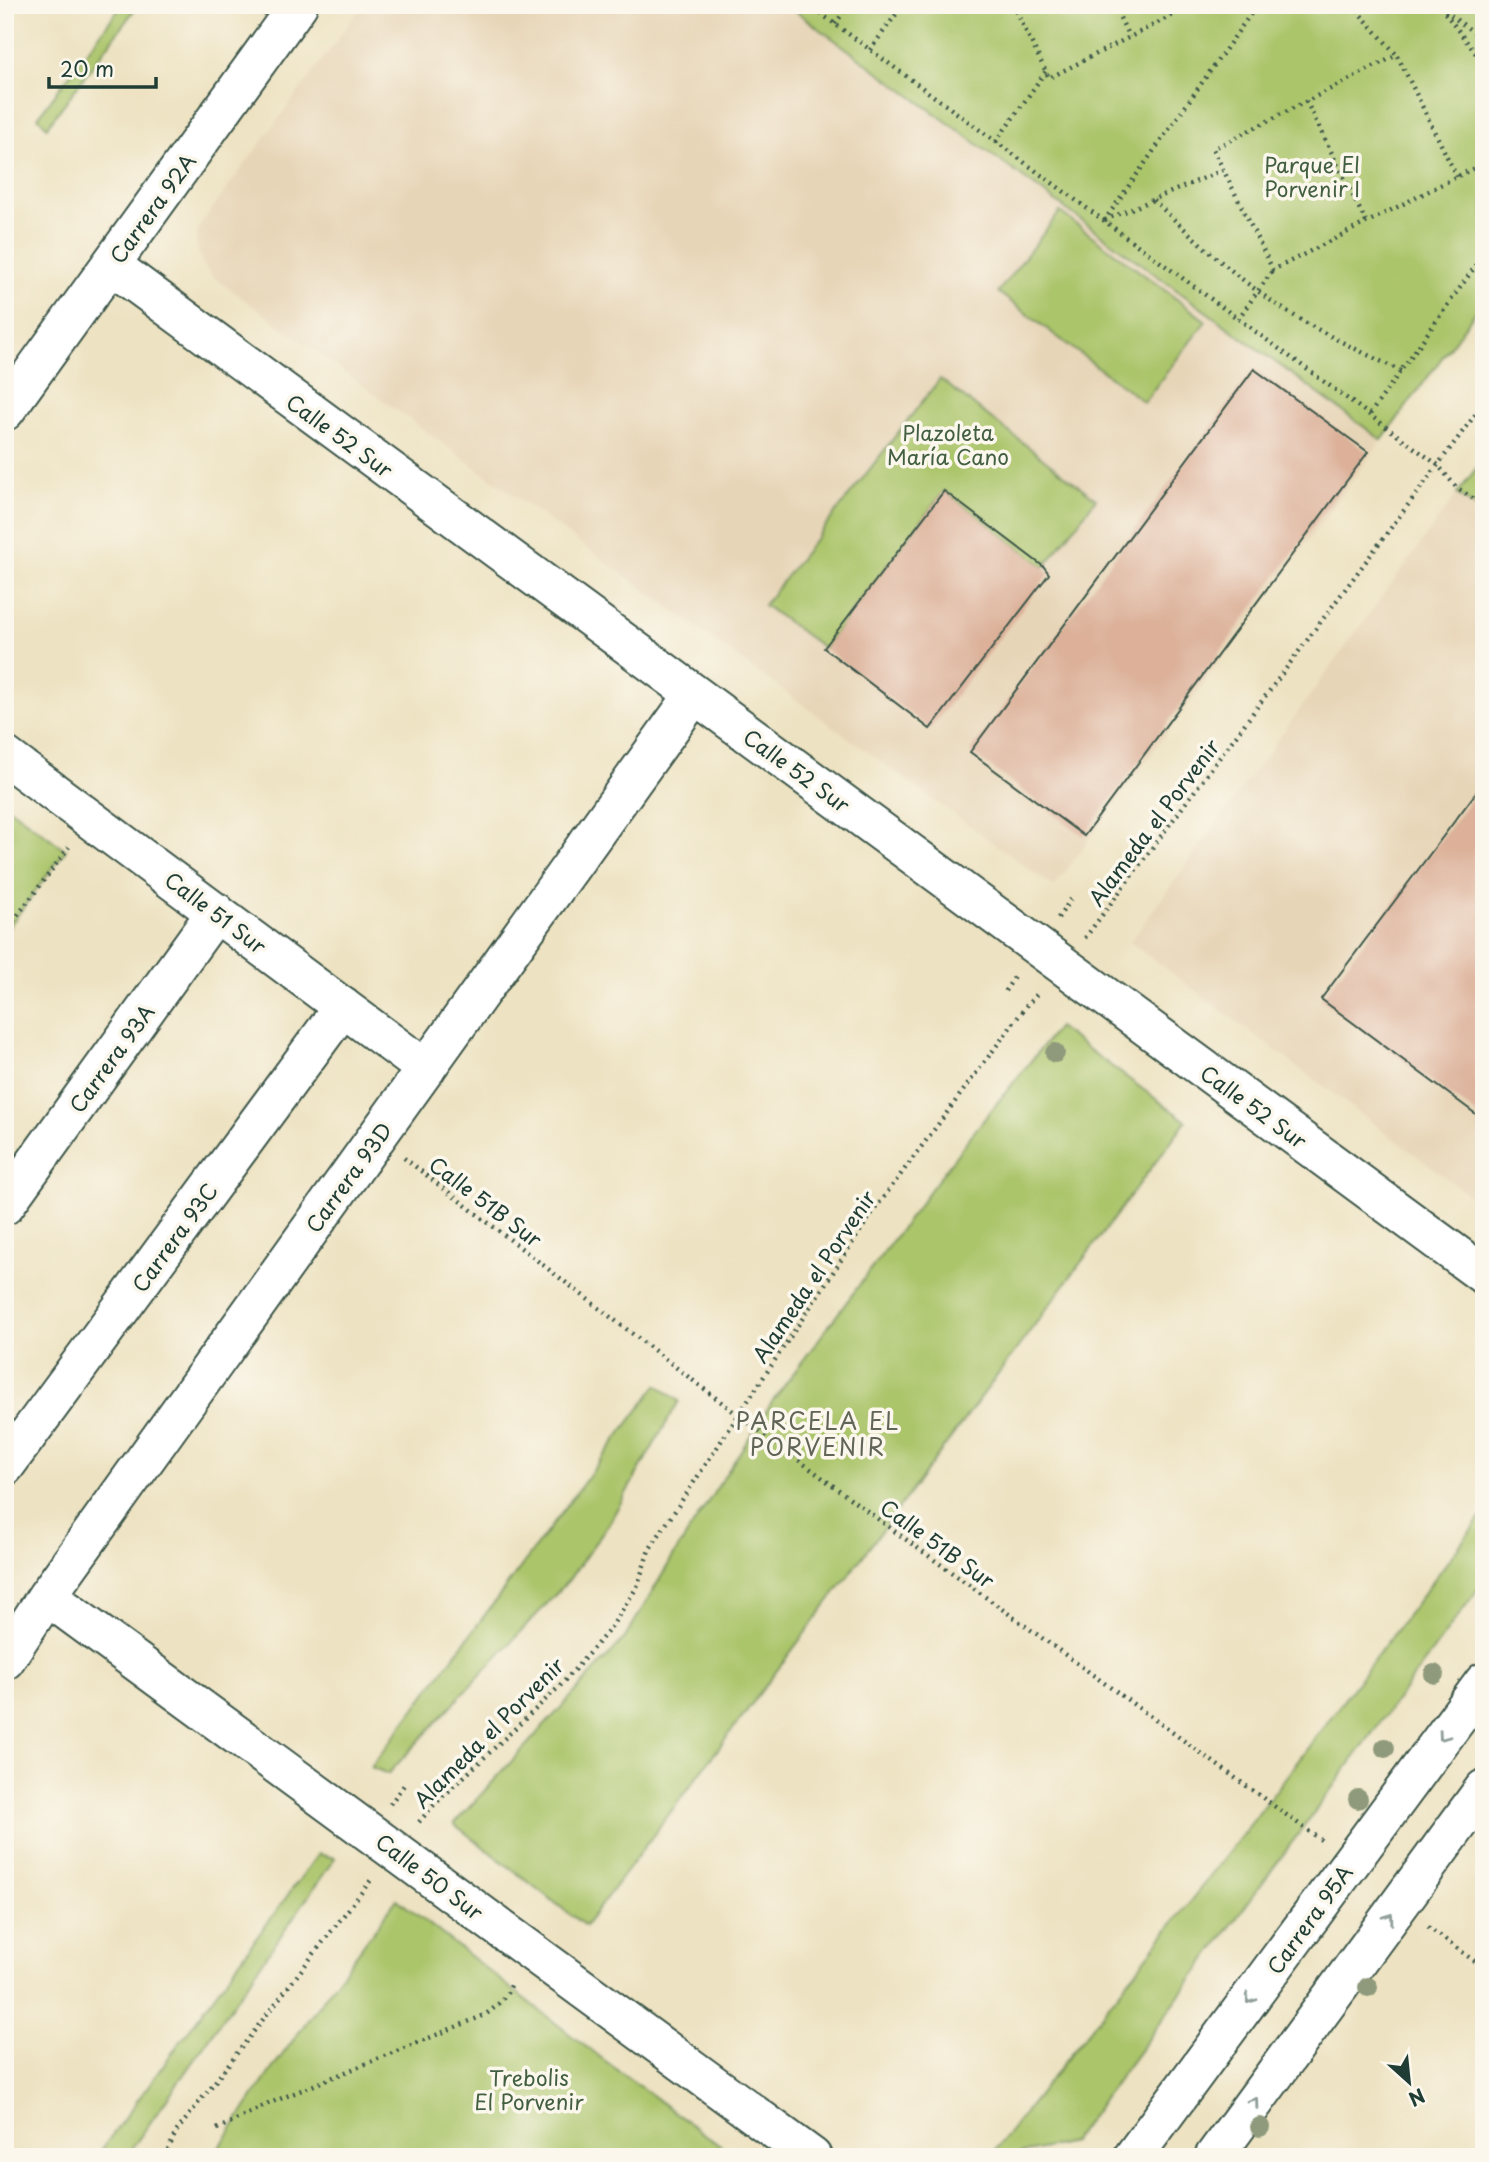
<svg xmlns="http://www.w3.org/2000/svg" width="1489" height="2162" font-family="'Playpen Sans',sans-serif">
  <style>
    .built { fill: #e7d5b7 }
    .green { fill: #abc56b; stroke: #658150; stroke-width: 2 }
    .building { fill: #dcb099 }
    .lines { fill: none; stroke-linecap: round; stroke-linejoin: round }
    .minor-casing { stroke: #3e5649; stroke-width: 42 }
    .path { stroke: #3e5649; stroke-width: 4.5; stroke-dasharray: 2 5; stroke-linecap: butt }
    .minor { stroke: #fff; stroke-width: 38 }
    .tree { fill: #8f9a7b }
    .oneway { stroke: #8f9e9a }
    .labels { text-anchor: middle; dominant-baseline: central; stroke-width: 7; stroke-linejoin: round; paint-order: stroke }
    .park-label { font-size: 21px; fill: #425f42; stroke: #fbf7ec }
    .street-label { font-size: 21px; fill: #1f3d34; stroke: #fbf7ec }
    .neighbourhood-label { font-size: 23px; letter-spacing: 2px; fill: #616557; stroke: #fbf7ec }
  </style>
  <rect width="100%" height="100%" fill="#fbf7ec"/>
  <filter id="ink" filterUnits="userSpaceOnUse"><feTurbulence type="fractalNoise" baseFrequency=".0143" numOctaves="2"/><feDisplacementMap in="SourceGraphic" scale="14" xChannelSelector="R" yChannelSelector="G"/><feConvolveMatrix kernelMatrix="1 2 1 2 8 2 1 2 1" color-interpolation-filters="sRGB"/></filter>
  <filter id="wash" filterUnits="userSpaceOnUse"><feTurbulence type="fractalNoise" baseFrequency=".00686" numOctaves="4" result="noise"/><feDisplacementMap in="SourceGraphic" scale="28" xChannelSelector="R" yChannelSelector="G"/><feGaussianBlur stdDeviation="1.57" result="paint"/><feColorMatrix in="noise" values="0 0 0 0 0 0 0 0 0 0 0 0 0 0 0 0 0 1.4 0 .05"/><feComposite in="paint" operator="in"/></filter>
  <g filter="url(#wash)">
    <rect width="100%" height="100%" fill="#ede2c1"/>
    <path class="built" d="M363 5H787L1382 440 1054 887 212 276 203 264 199 253 196 240 200 225Z
      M1457 494 1484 513V1206L1130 942Z"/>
    <path class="green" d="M122 5H138L47 127 38 117Z
      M787 5H1484V300L1382 440Z
      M1060 212 1206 321 1144 402 998 292Z
      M940 379 1096 499 1044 567 944 491 824 648 764 605Z
      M1484 458V513L1457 494Z
      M5 805 66 850 5 932Z
      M1058 1027 1186 1121 869 1548 585 1926 454 1824 625 1638 674 1555 772 1402 969 1138Z
      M657 1385 679 1401 609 1523 568 1581 388 1774 371 1767Z
      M1484 1513V1581L1072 2142 1005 2157H990L1253 1821Z
      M318 1854 335 1858 126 2157H96Z
      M397 1899 577 2040 735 2157H213L272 2069Z"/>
    <g id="blocks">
      <path class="building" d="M1254 369 1368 452 1084 836 970 752Z
        M944 491 1044 567 1049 574 930 729 824 648Z
        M1484 782V1120L1321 999Z"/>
    </g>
  </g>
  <g filter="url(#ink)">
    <use href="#blocks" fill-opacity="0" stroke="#3e5649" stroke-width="2"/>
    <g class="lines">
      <g class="minor-casing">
        <path id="minor" d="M111 265 1484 1275
          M5 411 298 5
          M5 756 426 1069
          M5 1205 216 912
          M5 1466 343 1007
          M47 1596 812 2157
          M5 1660 47 1596 694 695
          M1133 2157 1484 1682
          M1214 2157 1484 1789"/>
      </g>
      <path class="path" d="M809 5 1438 465 1456 487 1484 506
        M1013 5 1049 78 1193 5
        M1114 5 1129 37
        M1352 5 1397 55
        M1434 5 1441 8 1484 64
        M1445 11 1484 40
        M835 24 849 5
        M870 50 903 5
        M1306 101 1366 222
        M996 142 1046 71
        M1457 177 1397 55 1213 149 1273 270 1484 163
        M1153 200C1189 233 1224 267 1263 295 1305 326 1354 348 1401 371
        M1105 220 1223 170
        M1104 221 1257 5
        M1238 319 1273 270
        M1370 414 1484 254
        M1058 918 1071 899
        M5 932 69 847
        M1085 938 1484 403
        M1005 991 1015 976
        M404 1158 738 1415 886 1525 1321 1840
        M390 1804 404 1785
        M419 1822 433 1806 560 1686 610 1629 637 1587 649 1550 875 1209 1027 1005 1038 993
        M1428 1927 1484 1968
        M217 2129 270 2103 485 2015C497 2006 507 1997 512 1983
        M165 2157 176 2132 371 1880"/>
      <use href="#minor" class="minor"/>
    </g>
    <g class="tree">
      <circle cx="1055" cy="1053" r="10"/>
      <circle cx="1434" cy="1674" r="10"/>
      <circle cx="1385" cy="1748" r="10"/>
      <circle cx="1358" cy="1799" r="10"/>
      <circle cx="1368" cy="1987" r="10"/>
      <circle cx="1260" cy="2127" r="10"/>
    </g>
    <defs><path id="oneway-chevron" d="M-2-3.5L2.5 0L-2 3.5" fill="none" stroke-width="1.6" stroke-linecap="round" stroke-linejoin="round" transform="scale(1.75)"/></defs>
    <g class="oneway">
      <use href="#oneway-chevron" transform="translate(1443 1736) rotate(126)"/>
      <use href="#oneway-chevron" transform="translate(1389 1918) rotate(-54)"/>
      <use href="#oneway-chevron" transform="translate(1250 1999) rotate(126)"/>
      <use href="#oneway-chevron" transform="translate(1254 2102) rotate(-54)"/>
    </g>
  </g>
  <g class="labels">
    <g class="park-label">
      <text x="1312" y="164">Parque El<tspan x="1312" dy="24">Porvenir I</tspan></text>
      <text x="948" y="432">Plazoleta<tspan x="948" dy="24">María Cano</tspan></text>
      <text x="529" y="2077">Trebolis<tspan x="529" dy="24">El Porvenir</tspan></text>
    </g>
    <g class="street-label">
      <text transform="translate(152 208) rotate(-54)">Carrera 92A</text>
      <text transform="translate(340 435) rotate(36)">Calle 52 Sur</text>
      <text transform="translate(797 770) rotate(36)">Calle 52 Sur</text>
      <text transform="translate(1153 822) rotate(-53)">Alameda el Porvenir</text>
      <text transform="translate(216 912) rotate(37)">Calle 51 Sur</text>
      <text transform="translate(111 1058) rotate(-54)">Carrera 93A</text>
      <text transform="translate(1254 1106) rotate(36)">Calle 52 Sur</text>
      <text transform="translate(348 1177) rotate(-54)">Carrera 93D</text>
      <text transform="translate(486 1201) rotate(37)">Calle 51B Sur</text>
      <text transform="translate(174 1237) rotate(-54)">Carrera 93C</text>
      <text transform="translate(813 1276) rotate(-56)">Alameda el Porvenir</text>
      <text transform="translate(938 1543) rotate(36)">Calle 51B Sur</text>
      <text transform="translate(488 1732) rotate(-45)">Alameda el Porvenir</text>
      <text transform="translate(430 1876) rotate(37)">Calle 50 Sur</text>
      <text transform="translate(1309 1919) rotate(-54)">Carrera 95A</text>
    </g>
    <g class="neighbourhood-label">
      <text x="818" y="1420">PARCELA EL<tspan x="818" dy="26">PORVENIR</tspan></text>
    </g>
  </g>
  <rect width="1489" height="2162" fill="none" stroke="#fbf7ec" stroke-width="28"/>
  <g transform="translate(1409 2082) rotate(153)" stroke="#fbf7ec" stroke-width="5" paint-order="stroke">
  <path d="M0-5L12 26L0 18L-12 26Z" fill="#1f3d34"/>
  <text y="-10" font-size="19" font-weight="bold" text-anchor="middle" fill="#1f3d34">N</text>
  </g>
  <path d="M49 77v10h107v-10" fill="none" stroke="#1f3d34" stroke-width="3.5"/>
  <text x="60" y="77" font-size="21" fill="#1f3d34" stroke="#fbf7ec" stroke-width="5" paint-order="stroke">20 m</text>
</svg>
